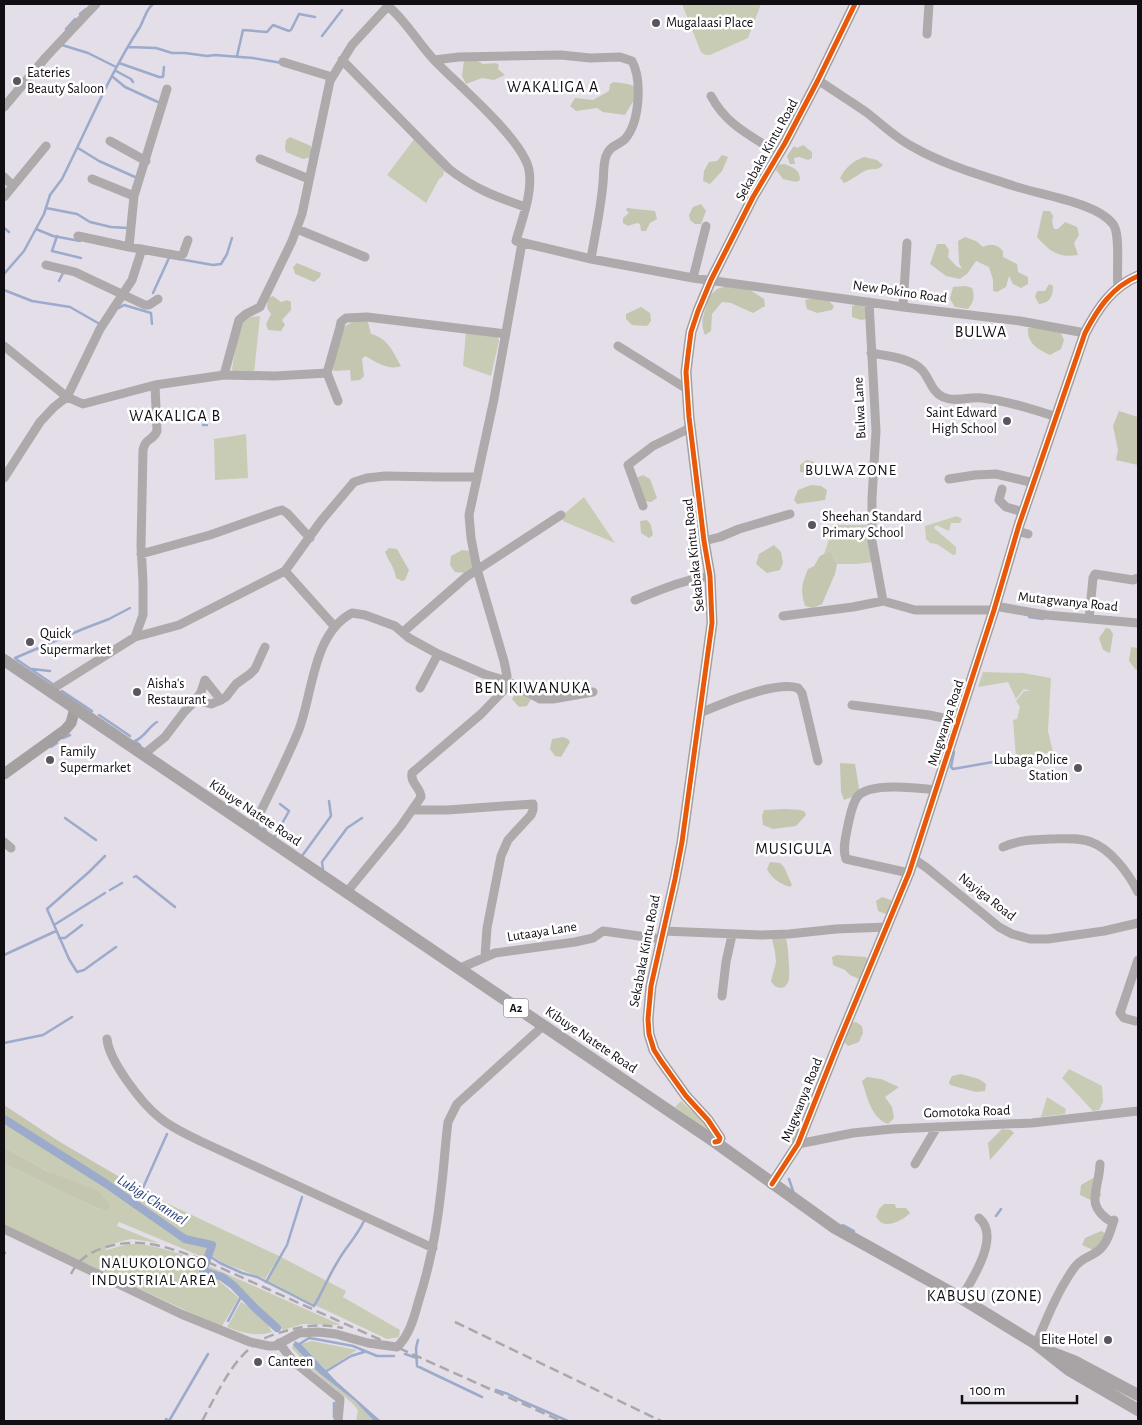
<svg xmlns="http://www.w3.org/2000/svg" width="1142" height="1425" font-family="'Alegreya Sans',sans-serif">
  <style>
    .green { fill: #c9ccb5 }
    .forest { fill: #c4c6b0 }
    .water { fill: #9caacb }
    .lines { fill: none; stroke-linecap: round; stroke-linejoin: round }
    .stream { stroke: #9caacb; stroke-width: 2.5 }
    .canal { stroke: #9caacb; stroke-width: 8 }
    .street { stroke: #aeaaab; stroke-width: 9 }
    .secondary { stroke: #a4a0a0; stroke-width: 11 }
    .primary { stroke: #a8a3a5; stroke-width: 12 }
    .rail { stroke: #aba8ab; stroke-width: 2.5; stroke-dasharray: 10 5; stroke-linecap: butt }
    .cycleway-casing { stroke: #fff; stroke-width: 8 }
    .cycleway { stroke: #e8590c; stroke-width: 5 }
    .poi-dot { fill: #5a565e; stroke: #fff; stroke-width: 2 }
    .labels { text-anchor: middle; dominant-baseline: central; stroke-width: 5; stroke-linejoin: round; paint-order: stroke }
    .shield { fill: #fff; stroke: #58565a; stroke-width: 1 }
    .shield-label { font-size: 12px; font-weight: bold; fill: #100d13 }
    .poi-label { font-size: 14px; fill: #100d13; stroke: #fff; text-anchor: start }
    .street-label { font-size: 14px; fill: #100d13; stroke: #fff }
    .neighbourhood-label { font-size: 15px; letter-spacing: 1px; fill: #100d13; stroke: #fff }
    .water-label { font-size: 15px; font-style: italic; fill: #2a447b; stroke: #fff }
    .quarter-label { font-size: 16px; letter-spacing: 1px; fill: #100d13; stroke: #fff }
  </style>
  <rect width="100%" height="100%" fill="#e4dee9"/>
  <path class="green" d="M682 4H761L748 38 710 55H705L701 52Z
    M415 138 444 171 443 176 439 179 426 203 387 175Z
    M260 316 254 373 233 371 232 369 240 323 248 317Z
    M466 331 498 337 499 341 491 376 463 366Z
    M246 434 248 478 215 480 214 439Z
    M584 497 615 543 563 521 564 514Z
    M957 516 962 519 960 523H951L949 531 936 525 934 528 956 547V554L953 555 937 544 930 543 926 539 925 526Z
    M834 525H869L873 562 857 564H837L830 551 824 554Z
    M983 672 1023 673 1051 678 1048 731 1053 752 1016 758 1013 720 1017 719 1020 707 1016 701 1024 691H1031L1024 689 1016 699 1008 682 978 687Z
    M1069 1069 1102 1086 1103 1102 1099 1110 1093 1111 1062 1078Z
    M1047 1097 1066 1109 1065 1114 1041 1117Z
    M681 1101 709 1127 711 1133 675 1107Z
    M4 1123 129 1201 183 1239 209 1246 205 1258 119 1222 117 1226 159 1243 131 1239 108 1245 105 1250C113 1249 121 1245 129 1244 153 1243 180 1254 202 1262L200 1271 217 1279 239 1298 222 1326 191 1313 4 1225V1164C39 1179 72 1198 107 1212L111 1206 4 1147Z
    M143 1192 279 1256 346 1291 343 1297 400 1330 399 1337 387 1339 266 1282 275 1263 265 1279 221 1262 210 1254 213 1244 185 1236 138 1203Z
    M209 1266 341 1325 303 1324 283 1330 226 1277 207 1270Z
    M241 1302C254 1309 265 1319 272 1332 256 1337 243 1333 227 1327Z
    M312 1341 357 1350 326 1370 301 1344Z
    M293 1344 319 1373 355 1401 374 1421H356L358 1410 352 1403 309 1367 292 1348Z"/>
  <path class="forest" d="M473 58 483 64 496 63 499 65 498 69 505 75 494 80 482 78 466 84 462 76 464 60Z
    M614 82 628 84 639 88 641 95 632 103 625 115 603 112 597 108 576 111 570 106 575 98 593 100 609 91 610 84Z
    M290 137 311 146V157L303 159 286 152 285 148 286 140Z
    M803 145 812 152V158L808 160 799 157 794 158 795 164H790L787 156 794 146 797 148Z
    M722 155 728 157 722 171 710 184 703 181 704 171 709 162 717 161Z
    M864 157 877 160 883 165C878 171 874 168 867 170 861 172 852 180 844 183L840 178C845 168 853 161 864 157Z
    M784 164C792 167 800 169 800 180L796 182 783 179 776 170 778 165Z
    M701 204 706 211 701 224H695L690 220 689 215 693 207Z
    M627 208 655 211 657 219 650 223 646 231H641L640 224 637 223 628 226 623 223V218L629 213 626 210Z
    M1043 211H1050L1053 216 1052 222 1054 229H1058L1065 222 1077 227 1079 235 1074 243 1078 255C1057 258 1051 252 1037 237Z
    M965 237 976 241 983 247C991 243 997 244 1003 251V257L1017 264 1018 272 1028 277V284L1021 288 1013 284 1009 276 1006 287 997 292 993 291V280L989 267 976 261 967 274 960 279 946 276 930 264 937 244H945L949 250 948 257 956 266 962 269 959 263 958 241Z
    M297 263 321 273 320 277 314 282 295 274 293 267Z
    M1049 284 1053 286C1053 296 1050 303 1039 304L1035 297 1037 291H1045Z
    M729 285 747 288 764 299 765 306 753 313 731 303 722 302 712 314 711 331 705 335C698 318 707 312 708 297L717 289Z
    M966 286 972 288C975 297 974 301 968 309L955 307 950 299 953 287Z
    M273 296 281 302 287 300 291 302V310L282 320 285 325 281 331 268 330 266 324 271 314 267 308 268 298Z
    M813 298 829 301 834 306 832 310 817 313 807 309 805 300Z
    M859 304 866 307V319L861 320 852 317V306Z
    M641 307 650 313 651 321 647 326 632 325 626 319V314Z
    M356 320 368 322 371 334C388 338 393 352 401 366 389 371 376 362 365 356L362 359 364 376 360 380 351 381 350 370 335 371 330 367 345 326Z
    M1028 328H1037L1061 333 1064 340 1061 349 1050 355C1038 349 1027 344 1028 328Z
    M1119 411 1138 417V465L1116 460 1118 450 1113 426Z
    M807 460 825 465 823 475 800 472V465Z
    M643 475 650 479 657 498 651 502 643 501 634 479Z
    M811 485 821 486 827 490 825 500 797 504 794 500 798 490Z
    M647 520 651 525 653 535 649 538 641 533 640 521Z
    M774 545 781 552 783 563 780 570 767 573 756 564 759 554Z
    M389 548 397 549 409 570 405 580 402 581 396 578C395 568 389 562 385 552Z
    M462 550 469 551 474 569 466 573 455 572 450 565 451 556Z
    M830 551 837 564 835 574 822 604 813 608 805 606C800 589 802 584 808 569L814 566 820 556Z
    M1106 628 1110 629 1113 634 1110 653 1103 650 1099 638Z
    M1131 647 1138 648V669L1136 670 1129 661Z
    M517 690 531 699 527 706 519 707 512 699Z
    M563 737 568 739 570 742 561 757 555 756 550 749 552 739Z
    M840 763 855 764 860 794 844 800 841 792Z
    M785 809 801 810 805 812 806 815 796 826 773 829 763 825 762 816 764 810Z
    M770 862 780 863 784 867 792 885 790 887C779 883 772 879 767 869Z
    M882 897 891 900 892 905 886 914 878 911 876 901Z
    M776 937 786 939C788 944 790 972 789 978 789 982 787 983 786 986 780 990 774 987 771 981L776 962 775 952 772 939Z
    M837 955 866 957 868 961 859 979 850 975 845 970 833 965 832 957Z
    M856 1022 862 1026 863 1033 859 1042 848 1046 844 1042 847 1037 844 1028 847 1023Z
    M961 1074 979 1079 986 1084 985 1091 976 1092 950 1085 949 1082 952 1076Z
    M867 1077 881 1079 899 1087 885 1097 892 1107 894 1118 888 1124C871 1118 867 1096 862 1081Z
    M4 1105 60 1142 140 1189 134 1200 4 1116Z
    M797 1126 801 1131 793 1143 783 1140V1135L786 1129Z
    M1002 1129 1011 1130 1014 1133 990 1160 988 1143Z
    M4 1147 47 1171 98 1191 111 1206 107 1212C72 1198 39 1179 4 1164Z
    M1093 1178H1099L1101 1196 1093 1201 1080 1195 1081 1185Z
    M884 1204H895L896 1208H906L910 1213C904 1219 891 1227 882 1223 879 1221 878 1219 876 1217L879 1209Z
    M1101 1231 1109 1235 1093 1250 1082 1245 1085 1238Z"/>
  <path class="water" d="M295 1341 301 1344 337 1382 381 1421H374L355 1401 319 1373 293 1345Z"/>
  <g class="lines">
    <path class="stream" d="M80 14 86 9
      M66 29 75 19
      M322 36 342 10
      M62 45 88 53 116 67
      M128 47 156 48 172 53H185L207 56 215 55 253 58 282 63
      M237 56 243 30 267 32 273 25 289 31 291 30 299 14 315 17
      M119 63 159 77H163L164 67
      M116 71 131 79 133 82
      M113 77 125 87 160 103
      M78 148 99 161 135 177
      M46 208 77 214 90 222 111 227 127 228 129 226
      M4 228 9 232
      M36 229 53 236 80 241
      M57 236 52 251 81 258
      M179 259 213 265 221 264 227 254 232 238
      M4 274 24 251 44 214 50 195 62 179C87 129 110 73 140 27 145 18 145 11 153 4
      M59 281 63 273H65
      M4 290 32 301 70 307 98 323
      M153 293 169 258
      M119 308 124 305 151 313 152 324
      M203 425H207
      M1029 617 1043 619
      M15 658 83 629 109 619 130 608
      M16 659 54 685
      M32 669 50 671
      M62 691 92 711
      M99 715 130 736
      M63 738 70 735
      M140 745 135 741C146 736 148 727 157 722
      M51 747 57 743
      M954 752 951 767 953 769 993 762
      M65 818 96 840
      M265 822 264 828 266 831
      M274 838 289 811 280 804
      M105 856 89 872 47 909 69 959 77 972 84 970 116 947
      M302 856 331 816 329 801
      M323 870 322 862 347 828 362 818
      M134 877 136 876 175 907
      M110 890 122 883
      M54 925 105 893
      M59 938H65L82 925
      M4 955 56 931
      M4 1043 43 1035 72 1017
      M789 1179 793 1191
      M134 1203 142 1190 167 1134
      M996 1216 1001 1209
      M843 1225 854 1231
      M4 1252 5 1253
      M208 1255 220 1263 242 1273 257 1277 314 1306C323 1291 329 1275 338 1261 346 1247 357 1236 364 1221
      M266 1282 287 1245 302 1197
      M228 1321 242 1295
      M418 1340 416 1348 417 1366 482 1397
      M298 1345 309 1338 321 1340 353 1346 377 1356H394
      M405 1354 417 1358
      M325 1372 351 1356 364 1352
      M496 1390 508 1394 522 1401 568 1421
      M334 1403V1417
      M166 1419 169 1421 208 1354"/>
    <path class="canal" d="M4 1119 105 1183 185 1239 212 1245 203 1271 222 1277 233 1285 256 1309 277 1328"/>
    <path class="street" d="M387 4 388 6C407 22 418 43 435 61 458 85 523 139 529 170 533 193 522 219 516 241L591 259 693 278 903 307 1020 321 1085 333
      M927 34 929 4
      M342 60 449 169C475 189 494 196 525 207
      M434 60 459 57 561 55 590 58 620 57 632 61C642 80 640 122 625 139 618 146 610 145 606 156 603 165 604 174 603 183 601 208 595 234 591 259
      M283 62 332 77
      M818 80C834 91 850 101 866 112 882 124 896 139 915 148 945 165 981 175 1014 186 1040 195 1096 202 1113 224 1121 234 1116 272 1118 287
      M711 96C727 126 752 136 779 154
      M4 107 46 57 96 4
      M110 141 146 161
      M260 159 309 179
      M4 177 13 186
      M92 179 134 196
      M4 197 46 146
      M297 229 365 257
      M78 236 129 247 180 256 183 254 188 240
      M129 247 134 196 167 89
      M46 265 75 272 145 305H149L158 299
      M693 278 706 226
      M869 302 876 431 872 498V541L883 601
      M903 307 907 243
      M4 346 67 397 83 404 155 385 224 375 275 376 327 373 340 327 341 322 346 318 367 317 506 334
      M618 346 687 389
      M871 353C887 356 911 358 922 370 930 379 931 391 943 397 956 403 969 396 982 398 1007 401 1032 409 1057 417
      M327 373 338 401
      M224 375 239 320 246 314 260 307 292 241 302 214 330 81 352 45 388 6
      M4 478 40 422 54 407 67 397 100 329 132 280 142 249
      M949 479 975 475 996 474 1034 483
      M1002 489 999 500 1006 507 1023 512
      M643 506 628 465 653 446 690 428
      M1017 531 1028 534
      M704 541 720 537 739 529 790 514
      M141 554 210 535 278 511 282 510 287 513 310 538
      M285 571 335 627
      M635 600C660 590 683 580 710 576
      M995 606 1046 615 1138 623
      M783 616 853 607 883 601 915 610H994
      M1089 619 1093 578 1095 574 1133 580 1138 578
      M403 632 466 577 561 515
      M135 637 143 615V582L141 546 143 450C145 438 153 441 157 431L155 385
      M420 688 438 654
      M49 691 135 637 179 625 285 571 321 521 354 482 367 478 385 476 441 477H476
      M221 700 226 697 236 684 250 674 255 669 265 647
      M852 705 929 715 958 721
      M700 713C721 704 776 680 798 688L802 693 818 761
      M143 755 165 737 184 712 196 700 201 692 205 680 221 700 211 704 196 700
      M412 810H447L533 804V810L531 815 508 840 501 856 487 928 485 956
      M252 829C268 797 284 765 298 732 313 695 312 634 352 613L365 615 395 626 409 638 438 654 484 674 507 681 540 699H553L593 692
      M4 842 11 848
      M1003 847C1018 840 1033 840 1049 839 1062 839 1079 837 1091 842 1111 849 1129 874 1138 892
      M914 859 927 868 999 927 1012 934 1030 939H1048L1104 931 1138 923
      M909 873 846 859C842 849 846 836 848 825 850 817 852 803 858 796 871 782 918 788 937 790
      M346 893 401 826 421 797C421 788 410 783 412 773L481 714 506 688 507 676 504 661 477 569 471 538 469 515 494 399 522 243
      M663 931 761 935 789 934 836 929 887 927
      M458 969 495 953 575 942 593 938 603 931 661 939
      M722 996 726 962 732 935
      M1135 1021 1124 1018 1120 1013 1138 960
      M107 1039C109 1061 142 1104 160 1118 172 1128 186 1134 200 1141L433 1248
      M798 1144 853 1133 892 1129 1032 1123 1138 1111
      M915 1164 937 1127
      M1100 1164C1099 1192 1083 1205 1113 1223
      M4 1229 181 1314 250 1342 269 1346H275L299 1333 318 1332 336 1334 368 1343 397 1347C409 1336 414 1318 418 1303 430 1266 437 1229 441 1191 444 1168 445 1145 448 1122L457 1104 543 1026
      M961 1298C972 1280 1001 1236 979 1218
      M279 1343 293 1361 340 1399 338 1421
      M1036 1344C1047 1318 1057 1292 1074 1268 1080 1259 1087 1258 1095 1253 1107 1246 1110 1232 1114 1220"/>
    <path class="secondary" d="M4 774 65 730 71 723 75 708
      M715 1142 719 1141 720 1138 708 1120 686 1096 661 1061 654 1050 649 1034 648 1019 651 986 675 879 682 842 712 623 710 576 704 541 689 417 686 372 688 355 691 332 698 311 711 280 753 197 785 143 818 80 855 4
      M772 1184 798 1144 837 1046 909 873 994 610 1019 525 1085 333C1098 308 1112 287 1138 276"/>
    <path class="primary" d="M4 660 715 1142 835 1228 961 1298 1036 1344 1069 1370 1138 1410
      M1053 1353 1074 1361 1138 1395"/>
    <path class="rail" d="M71 1274C78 1260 88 1253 103 1248 140 1236 166 1247 201 1259L561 1421
      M455 1322 661 1421
      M202 1421C216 1396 232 1359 257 1343 266 1336 279 1333 289 1330 308 1325 324 1324 343 1328"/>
    <g class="cycleway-casing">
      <path id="cycleway" d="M715 1142 719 1141 720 1138 708 1120 686 1096 661 1061 654 1050 649 1034 648 1019 651 986 675 879 682 842 712 623 710 576 704 541 689 417 686 372 688 355 691 332 698 311 711 280 753 197 785 143 818 80 855 4
        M772 1184 798 1144 837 1046 909 873 994 610 1019 525 1085 333C1098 308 1112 287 1138 276"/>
    </g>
    <use href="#cycleway" class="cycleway"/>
  </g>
  <g class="poi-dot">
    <circle cx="656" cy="23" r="5"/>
    <circle cx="17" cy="81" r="5"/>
    <circle cx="1007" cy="421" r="5"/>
    <circle cx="812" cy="525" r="5"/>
    <circle cx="30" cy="642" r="5"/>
    <circle cx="137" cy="692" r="5"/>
    <circle cx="50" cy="760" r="5"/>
    <circle cx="1078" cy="768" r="5"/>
    <circle cx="1108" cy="1340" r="5"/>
    <circle cx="258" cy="1362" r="5"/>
  </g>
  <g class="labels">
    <rect class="shield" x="503.5" y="998.5" width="25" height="19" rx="4"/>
    <g class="shield-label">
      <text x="516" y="1008">A2</text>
    </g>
    <g class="poi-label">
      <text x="666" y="23">Mugalaasi Place</text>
      <text x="27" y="73">Eateries<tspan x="27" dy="16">Beauty Saloon</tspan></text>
      <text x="997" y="413" text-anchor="end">Saint Edward<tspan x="997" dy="16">High School</tspan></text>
      <text x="822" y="517">Sheehan Standard<tspan x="822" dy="16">Primary School</tspan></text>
      <text x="40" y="634">Quick<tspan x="40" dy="16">Supermarket</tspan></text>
      <text x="147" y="684">Aisha's<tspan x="147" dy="16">Restaurant</tspan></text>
      <text x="60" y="752">Family<tspan x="60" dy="16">Supermarket</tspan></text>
      <text x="1068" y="760" text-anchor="end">Lubaga Police<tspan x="1068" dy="16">Station</tspan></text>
      <text x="1098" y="1340" text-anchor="end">Elite Hotel</text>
      <text x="268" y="1362">Canteen</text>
    </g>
    <g class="street-label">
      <text transform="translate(767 150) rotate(-61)">Sekabaka Kintu Road</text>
      <text transform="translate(900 292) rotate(8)">New Pokino Road</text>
      <text transform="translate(860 408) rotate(-93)">Bulwa Lane</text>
      <text transform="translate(694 555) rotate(-96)">Sekabaka Kintu Road</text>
      <text transform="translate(1068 602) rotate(6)">Mutagwanya Road</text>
      <text transform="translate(946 723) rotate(-72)">Mugwanya Road</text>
      <text transform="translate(255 813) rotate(34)">Kibuye Natete Road</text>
      <text transform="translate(987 897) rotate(38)">Nayiga Road</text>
      <text transform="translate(542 932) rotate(-9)">Lutaaya Lane</text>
      <text transform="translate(645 951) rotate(-79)">Sekabaka Kintu Road</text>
      <text transform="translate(591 1040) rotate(34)">Kibuye Natete Road</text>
      <text transform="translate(802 1100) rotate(-68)">Mugwanya Road</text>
      <text transform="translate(967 1112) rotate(-2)">Gomotoka Road</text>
    </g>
    <g class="neighbourhood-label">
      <text x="851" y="470">BULWA ZONE</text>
      <text x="154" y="1263">NALUKOLONGO<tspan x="154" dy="17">INDUSTRIAL AREA</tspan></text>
    </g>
    <g class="water-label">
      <text transform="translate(152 1200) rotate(33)">Lubigi Channel</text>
    </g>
    <g class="quarter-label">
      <text x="553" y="87">WAKALIGA A</text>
      <text x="981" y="332">BULWA</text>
      <text x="175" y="416">WAKALIGA B</text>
      <text x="533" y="688">BEN KIWANUKA</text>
      <text x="794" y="849">MUSIGULA</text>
      <text x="985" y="1296">KABUSU (ZONE)</text>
    </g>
  </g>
  <rect width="1142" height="1425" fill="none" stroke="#100d13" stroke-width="10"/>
  <path d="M962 1395v8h115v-8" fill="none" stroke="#100d13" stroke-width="2.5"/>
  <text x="970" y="1395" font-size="15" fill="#100d13" stroke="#ffffff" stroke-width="4" paint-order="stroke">100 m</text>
</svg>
